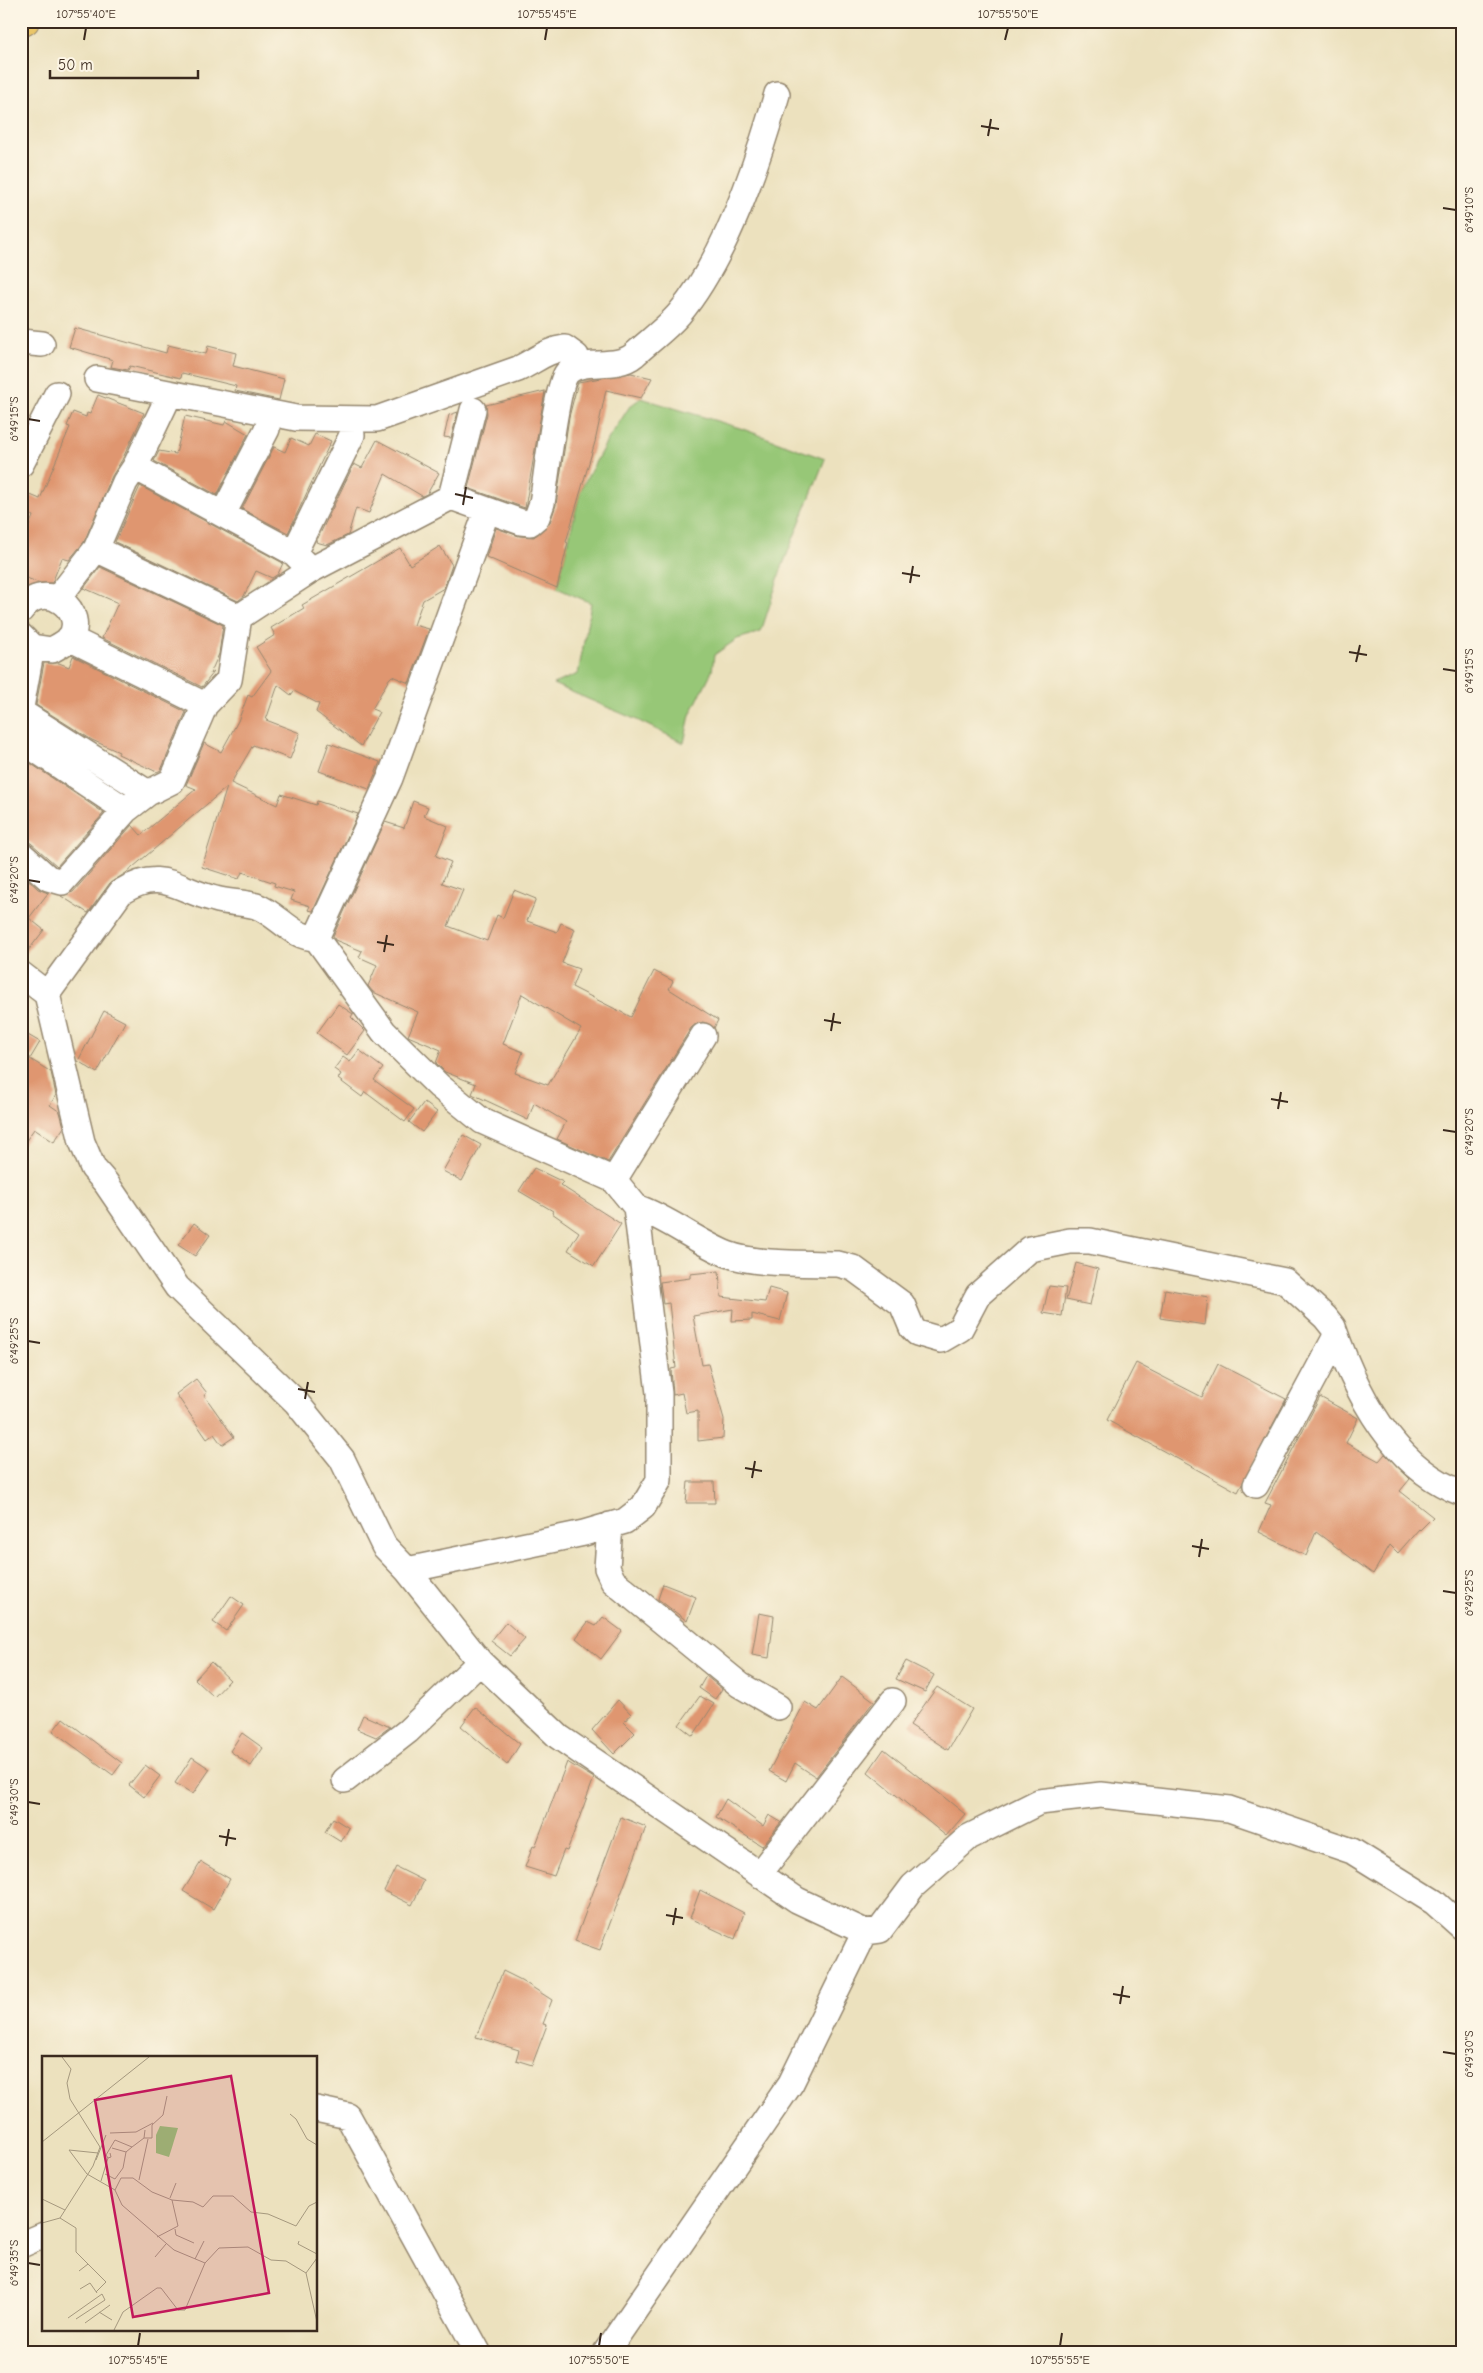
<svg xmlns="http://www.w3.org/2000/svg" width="1483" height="2373" font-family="'Comic Neue',sans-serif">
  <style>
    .green { fill: #97c777; stroke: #69784a }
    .building { fill: #df9670; fill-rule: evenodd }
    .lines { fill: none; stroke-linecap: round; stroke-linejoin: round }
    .minor-casing { stroke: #94866e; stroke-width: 28 }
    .highway-casing { stroke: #94866e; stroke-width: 30 }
    .minor { stroke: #fff; stroke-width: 25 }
    .highway { stroke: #eac669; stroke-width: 28 }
    .ticks { fill: none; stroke: #3b2a1e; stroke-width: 2 }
    .inset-road { fill: none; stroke: #a5987e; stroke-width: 1 }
    .view { fill: #c2185b; fill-opacity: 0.15; stroke: #c2185b; stroke-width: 2.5 }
    .inset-edge { fill: none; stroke: #3b2a1e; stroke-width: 2.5 }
    .neatline { fill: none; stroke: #3b2a1e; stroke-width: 2 }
    .ticks-label { font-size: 12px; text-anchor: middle; fill: #3b2a1e }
  </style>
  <rect width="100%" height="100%" fill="#fcf5e5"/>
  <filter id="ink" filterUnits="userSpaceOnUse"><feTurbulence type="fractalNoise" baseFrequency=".02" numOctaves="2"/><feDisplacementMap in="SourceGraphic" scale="10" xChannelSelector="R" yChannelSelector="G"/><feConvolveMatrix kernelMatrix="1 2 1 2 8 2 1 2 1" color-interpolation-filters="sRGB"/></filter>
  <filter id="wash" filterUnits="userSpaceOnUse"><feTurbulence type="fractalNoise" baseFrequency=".0096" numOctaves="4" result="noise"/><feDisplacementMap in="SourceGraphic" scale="20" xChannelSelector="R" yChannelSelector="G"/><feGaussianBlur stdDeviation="1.12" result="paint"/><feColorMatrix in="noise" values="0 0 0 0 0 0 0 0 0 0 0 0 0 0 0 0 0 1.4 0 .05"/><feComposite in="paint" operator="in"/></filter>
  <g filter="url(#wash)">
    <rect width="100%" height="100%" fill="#ece1be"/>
    <path class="green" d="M641 398 740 428 825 459 782 567 761 632 737 639 714 655 712 671 690 715 684 743 637 720 553 684 578 674 591 603 557 588 581 489 607 441 630 406Z"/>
    <g id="blocks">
      <path class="building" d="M75 328 166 353 168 345 206 354 208 346 236 353 233 366 284 379 279 400 235 391 236 386 182 373 181 378 130 366 128 370 111 367 113 360 69 347Z
        M631 373 652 378 641 398 606 390 595 442 566 542 568 543 557 588 486 557 496 528 519 536 534 537 550 522 556 505 569 417 578 382Z
        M545 391 525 508 468 488 487 414 486 405Z
        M98 395 144 413 122 460 112 476 84 542 69 560 62 558 52 583H40L21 576V546L33 516 21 510 28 494 40 499 70 427 67 426 73 412 86 417 87 413 90 414Z
        M458 412 451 438 444 437 449 415Z
        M185 416 224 425 226 421 248 434 217 495 154 461 159 451 176 454Z
        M315 434 331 441 288 533 242 509 274 447 285 452 291 438 309 446Z
        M377 440 439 473 427 494 422 496 385 474 369 513 356 508 348 535 327 545 316 542 354 464 362 468Z
        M140 486 283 563 278 574 272 578 256 571 244 596 238 601 115 542Z
        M440 546 452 565 444 588 423 600 414 625 429 629 409 683 392 676 389 679 372 709 379 712 361 746 316 712 319 704 294 691 291 695 278 685 266 720 300 733 290 759 253 745 231 783 277 805 281 794 316 805 317 801 358 814 313 911 308 910 310 906 291 900 294 892 274 886 275 883 242 872 239 879 202 867 227 787 126 873 110 883 88 913 61 896 73 892 132 825 141 835 196 789 186 785 204 743 221 752 238 721 248 695 252 697 271 671 256 647 275 635 271 628 304 608 302 605 400 548 410 565Z
        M100 567 223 625 219 654 210 674 214 672 202 687 102 638 118 603 84 588Z
        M73 656 186 712 161 770 157 772 118 754 119 752 92 740 36 705 44 663H59L69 667Z
        M329 743 380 762 369 789 319 771Z
        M21 757 104 813 57 866 31 843 21 840Z
        M413 801 428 807 424 816 448 826 436 856 451 862 442 883 463 890 448 926 487 941 497 915 503 918 514 890 536 899 527 921 557 932 561 923 575 929 562 963 579 969 572 987 631 1017 654 971 673 981 669 989 718 1020 714 1028 703 1022 696 1024 691 1028 608 1162 557 1139 566 1122 534 1103 528 1120 472 1094 476 1084 445 1072 436 1063 441 1050 408 1036 418 1012 373 992 368 986 377 965 359 957 362 951 335 940 333 936 385 822 404 828ZM522 994 581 1029 548 1085 515 1073 523 1052 503 1044Z
        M21 873 38 889 48 893 29 918 44 930 21 960Z
        M338 1004 353 1014 351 1017 365 1031 347 1055 317 1033Z
        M104 1011 125 1022 97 1073 78 1061Z
        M21 1031 40 1042 30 1059 51 1072 56 1095 50 1105 60 1112 64 1127 54 1142 34 1129 21 1148Z
        M359 1050 383 1068 374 1080 414 1109 405 1122 365 1092 362 1097 338 1079 341 1074 334 1069 343 1057 350 1062Z
        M424 1102 437 1112 422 1132 409 1122Z
        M463 1135 481 1145 462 1181 443 1171Z
        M534 1168 563 1182 560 1185 621 1224 594 1266 568 1250 579 1232 552 1213 553 1211 519 1191Z
        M194 1223 210 1235 195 1256 178 1245Z
        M1076 1263 1098 1269 1090 1305 1066 1300Z
        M719 1271 721 1297 765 1302 769 1288 787 1293 780 1321 752 1314V1320L732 1321 733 1309 693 1316 702 1365 708 1364 724 1419 723 1438 698 1441V1411L686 1413 682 1393 673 1395 671 1369 676 1368 669 1303 663 1304 660 1282 690 1278V1274Z
        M1049 1286 1066 1288 1062 1316 1043 1313Z
        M1165 1289 1208 1297 1205 1325 1160 1318Z
        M1136 1363 1202 1397 1218 1364 1286 1399 1238 1492 1107 1420Z
        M196 1379 207 1393 204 1395 234 1437 222 1445 214 1434 207 1439 176 1394Z
        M1320 1397 1358 1418 1346 1443 1379 1461 1385 1454 1410 1479 1400 1491 1433 1517 1420 1530 1419 1529 1398 1553 1390 1545 1373 1574 1316 1532 1306 1556 1259 1532 1271 1505 1265 1503Z
        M688 1482H714L715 1503H686Z
        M663 1584 696 1597 687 1621 658 1599Z
        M231 1596 244 1605 226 1631 213 1622Z
        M759 1613 774 1616 769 1658 752 1655Z
        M603 1617 622 1631 601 1659 576 1638 588 1622 596 1626Z
        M506 1622 525 1639 510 1656 491 1641Z
        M906 1661 934 1675 925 1692 896 1679Z
        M211 1662 230 1680 214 1697 195 1679Z
        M706 1676 722 1689 715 1699 699 1688Z
        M842 1677 874 1701 816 1777 795 1763 786 1781 769 1771 805 1702 818 1710Z
        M937 1687 972 1709 948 1750 910 1725Z
        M700 1696 714 1704 693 1736 679 1725Z
        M618 1700 631 1714 624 1722 635 1733 614 1754 592 1730Z
        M475 1707 520 1744 507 1765 461 1726Z
        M363 1715 390 1727 376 1737 357 1729Z
        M63 1718 122 1763 113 1775 53 1731Z
        M242 1733 263 1748 251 1766 230 1751Z
        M884 1749 965 1814 946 1836 868 1772Z
        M192 1757 210 1769 193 1794 175 1783Z
        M567 1762 594 1778 567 1851 564 1850 554 1876 525 1867 533 1846 535 1847Z
        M145 1765 160 1776 144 1797 129 1785Z
        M726 1799 763 1826 769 1815 781 1822 762 1846 716 1817Z
        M621 1817 646 1827 600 1950 575 1941Z
        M333 1818 349 1828 341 1842 325 1832Z
        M201 1862 230 1879 213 1909 183 1891Z
        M396 1867 424 1881 412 1905 384 1891Z
        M700 1890 744 1913 735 1939 690 1918Z
        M503 1971 521 1980 552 2000 543 2024 547 2025 532 2065 516 2060 519 2050 476 2037Z"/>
    </g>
  </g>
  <g filter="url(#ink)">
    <use href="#blocks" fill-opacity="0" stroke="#94866e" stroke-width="1"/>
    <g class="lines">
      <g class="minor-casing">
        <path id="minor" d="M21 342 42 344
          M97 379 296 418 377 419 518 369C535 361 547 350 565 348L576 356 574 367
          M21 464 57 394
          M135 467 165 404
          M451 497 521 522 530 523 537 517 542 503C546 481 556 386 567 373 581 357 615 371 634 355 648 342 666 329 679 314 726 258 757 165 777 94
          M223 514 267 429
          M96 549 239 617 311 570
          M294 553 352 435
          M58 598 96 549 125 482 135 467 294 553 311 570 451 497 473 410
          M21 610C45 576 90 613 69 639 65 643 57 647 52 650L32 647 21 636
          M69 638 205 705
          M21 707 32 647
          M21 712 148 793
          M21 740 126 810
          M21 854 48 878 62 882 126 810 148 793 172 781 205 705 229 680 239 617
          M316 938 390 778 487 511
          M21 974 47 994 82 1142 93 1168 106 1183 177 1287 296 1402 342 1459 384 1546 407 1570 480 1662 559 1737 797 1900 865 1932 880 1930 913 1886 969 1837 1039 1802 1101 1795 1229 1809 1352 1851 1434 1902 1462 1927
          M47 994 121 892C162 867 175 889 215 899 228 903 243 902 256 906 278 914 292 938 316 938L384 1032 439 1086 482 1121 614 1180 636 1207 659 1393V1480L643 1507 625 1521 584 1533 407 1570
          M614 1180 703 1036
          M636 1207C670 1219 695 1241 727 1254 755 1265 807 1263 838 1264L853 1268 902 1304 912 1328 917 1333 941 1340 960 1329 978 1295 1030 1249 1070 1241H1090L1285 1281 1325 1317 1333 1327C1355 1391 1393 1468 1462 1493
          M1256 1485 1336 1336
          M610 1525 607 1568 613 1581 740 1685 778 1707
          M345 1780 408 1731 480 1662
          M760 1873 893 1701
          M316 2109 348 2116 478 2352
          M21 2245 44 2235
          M606 2352 791 2083 865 1932"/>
      </g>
      <g class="highway-casing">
        <path id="highway" d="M21 23 25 21"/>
      </g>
      <use href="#minor" class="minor"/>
      <use href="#highway" class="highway"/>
    </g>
  </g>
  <path class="ticks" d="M84 40 86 28M545 40 547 28M1005 40 1008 28M981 126 999 129M988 136 991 119M1443 208 1456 210M28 419 40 421M455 494 473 498M463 505 466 487M902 573 920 576M910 583 913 566M1349 652 1367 655M1356 662 1360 645M1443 669 1456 671M28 880 40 882M377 942 394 945M384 952 387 935M824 1020 841 1023M831 1031 834 1013M1271 1099 1288 1102M1278 1109 1281 1092M1443 1130 1456 1132M28 1341 40 1343M298 1389 315 1392M305 1399 308 1382M745 1468 762 1471M752 1478 755 1461M1192 1546 1209 1549M1199 1557 1202 1539M1443 1591 1456 1593M28 1802 40 1804M219 1836 236 1839M226 1846 229 1829M666 1915 683 1918M673 1925 676 1908M1113 1994 1130 1997M1120 2004 1123 1986M1443 2052 1456 2054M28 2263 40 2265M138 2346 140 2333M599 2346 601 2333M1060 2346 1062 2333"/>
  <g transform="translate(42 2056)">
    <rect width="275" height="275" fill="#ece1be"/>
    <path d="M118 70 136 72 127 101 114 97V79Z" fill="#97c777"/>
    <path class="inset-road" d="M248 58 254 63 265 83 275 89M68 77 94 76 111 67M102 82H110V69L121 59 125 40M0 86 107 1M70 92 84 96 90 91M68 97 69 101 66 102 64 99 73 84 90 91 102 82 103 74M54 104 64 79M45 118 73 134 80 149 132 194 163 207 177 192 206 191 229 204 244 205 264 217M45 118 27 94 56 97M63 118 73 123 81 112 84 96M97 124 106 83M59 125 66 102M73 134 79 122H91L110 136 130 144 136 170 115 181M128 142 134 127M0 143 23 154M130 144 151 146 161 151 171 140H191L209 156 226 158 254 170 267 150 275 146M18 162 34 172V196L46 208 37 215M0 167 18 162 51 110 58 91 28 43 25 27 29 13 20 1M133 173 134 179 152 187M257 185 256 188 275 198M113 201 124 188M275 202 264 217 275 266M153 203 162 185M46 208 64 226 54 236M38 233 48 227 55 237M57 256 70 264M26 262 60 238 63 244 34 263M43 267 68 249M72 274 81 256 115 232H119L136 254H143L163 207"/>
    <path class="view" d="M189 20 227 237 91 261 53 44Z"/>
    <rect width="275" height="275" class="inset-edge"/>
  </g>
  <rect width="1483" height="2373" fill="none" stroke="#fcf5e5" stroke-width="55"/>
  <path d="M50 70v8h148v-8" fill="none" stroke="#3b2a1e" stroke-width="2.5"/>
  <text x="58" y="70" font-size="15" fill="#3b2a1e" stroke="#fcf5e5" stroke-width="4" paint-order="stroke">50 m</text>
  <rect x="28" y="28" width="1428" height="2318" class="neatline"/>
  <g class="ticks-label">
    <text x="86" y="18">107°55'40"E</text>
    <text x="547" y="18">107°55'45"E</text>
    <text x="1008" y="18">107°55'50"E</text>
    <text transform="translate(1469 210) rotate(-90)" y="4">6°49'10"S</text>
    <text transform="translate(14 419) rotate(-90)" y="4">6°49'15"S</text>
    <text transform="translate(1469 671) rotate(-90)" y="4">6°49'15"S</text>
    <text transform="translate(14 880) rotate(-90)" y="4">6°49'20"S</text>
    <text transform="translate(1469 1132) rotate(-90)" y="4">6°49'20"S</text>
    <text transform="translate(14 1341) rotate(-90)" y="4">6°49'25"S</text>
    <text transform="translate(1469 1593) rotate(-90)" y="4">6°49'25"S</text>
    <text transform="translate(14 1802) rotate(-90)" y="4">6°49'30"S</text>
    <text transform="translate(1469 2054) rotate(-90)" y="4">6°49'30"S</text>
    <text transform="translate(14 2263) rotate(-90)" y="4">6°49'35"S</text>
    <text x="138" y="2364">107°55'45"E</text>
    <text x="599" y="2364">107°55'50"E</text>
    <text x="1060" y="2364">107°55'55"E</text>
  </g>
</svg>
